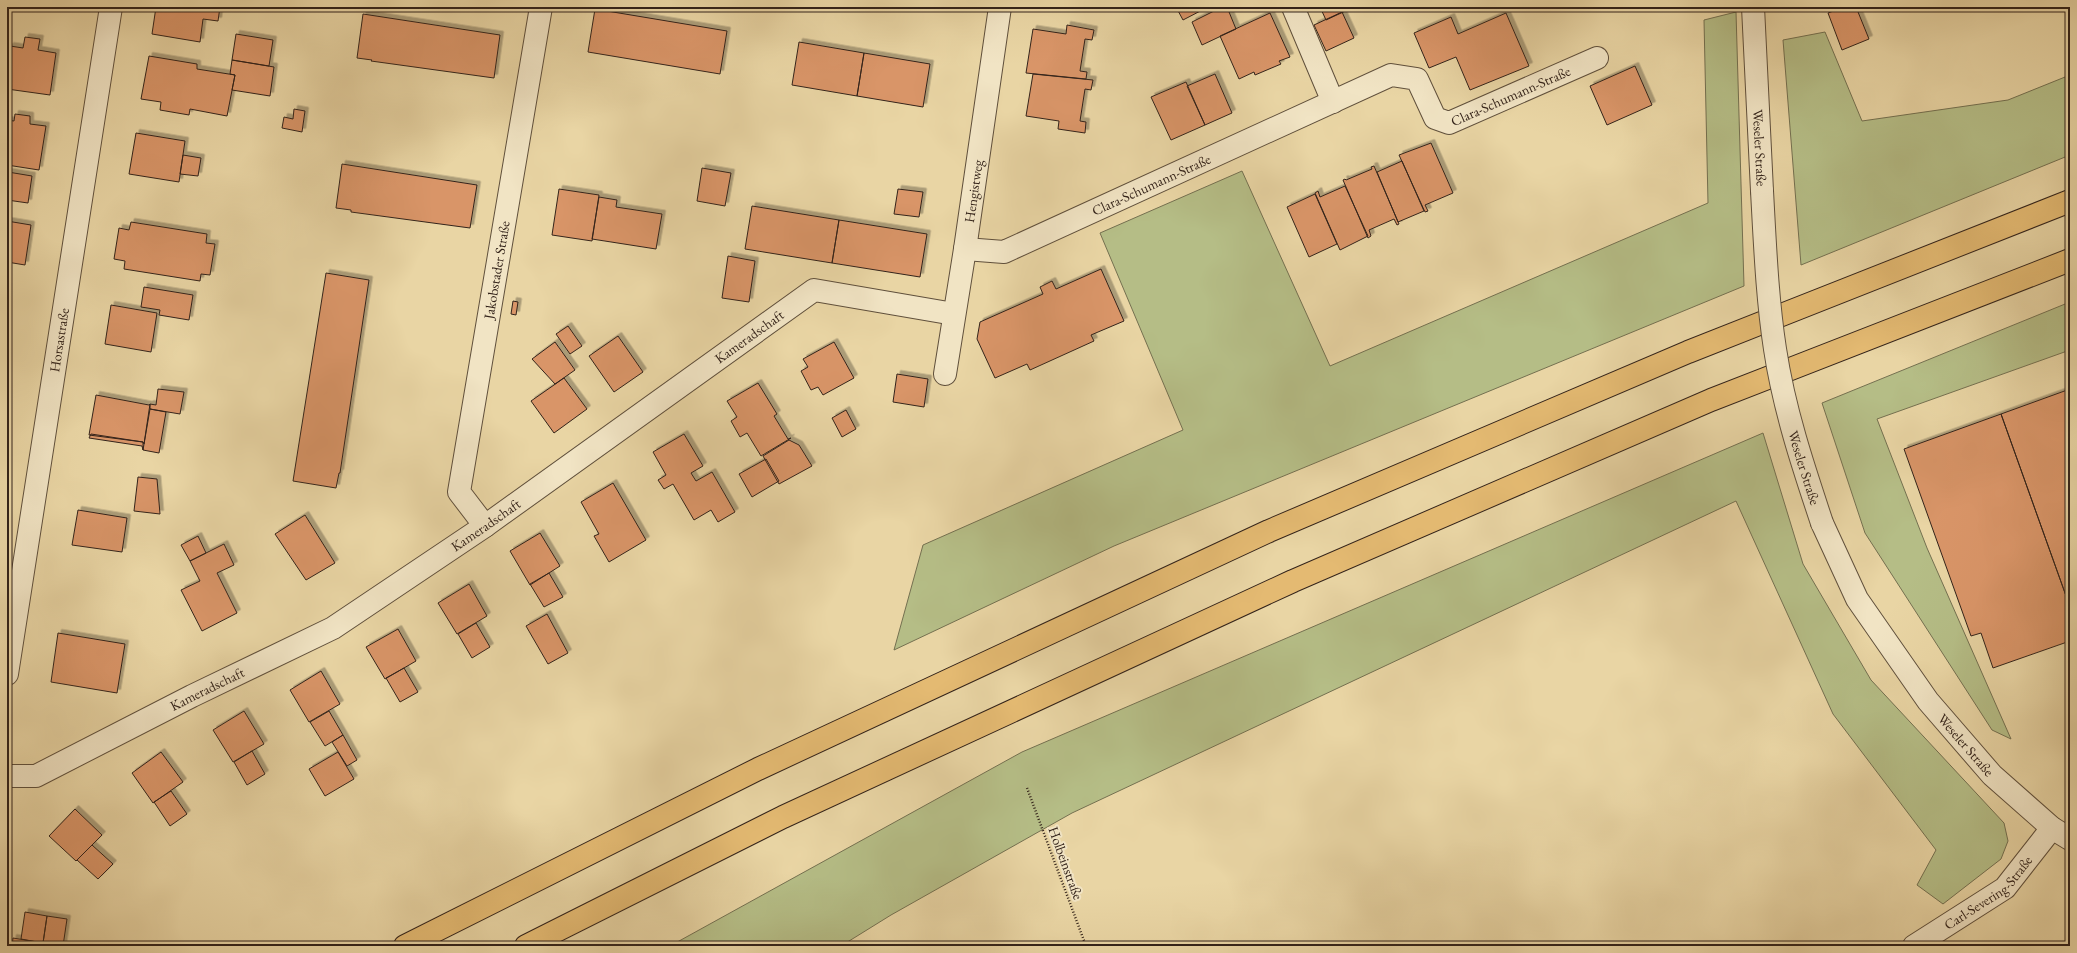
<svg xmlns="http://www.w3.org/2000/svg" width="2077" height="953" font-family="'EB Garamond',serif">
  <style>
    .green { fill: #b5bd86; stroke: #747050 }
    .building { fill: #d99567; stroke: #33231a; filter: url(#shadow) }
    .lines { fill: none; stroke-linecap: round; stroke-linejoin: round }
    .minor-casing { stroke: #60503c; stroke-width: 24 }
    .tertiary-casing { stroke: #60503c; stroke-width: 24 }
    .motorway-casing { stroke: #33231a; stroke-width: 24 }
    .path { stroke: #33231a; stroke-width: 2.5; stroke-dasharray: 1 2; stroke-linecap: butt }
    .minor { stroke: #f1e4c4; stroke-width: 22 }
    .tertiary { stroke: #f1e4c4; stroke-width: 22 }
    .motorway { stroke: #e4ba72; stroke-width: 22 }
    .tertiary-bridge-casing { stroke: #60503c; stroke-width: 24; stroke-linecap: butt }
    .tertiary-bridge { stroke: #f1e4c4; stroke-width: 22 }
    .labels { text-anchor: middle; dominant-baseline: central; stroke-width: 4; stroke-linejoin: round; paint-order: stroke }
    .street-label { font-size: 14px; fill: #33231a; stroke: #f1e4c4 }
  </style>
  <defs>
    <filter id="shadow"><feDropShadow dx="3.5" dy="-3.5" stdDeviation="0" flood-color="#0004"/></filter>
  </defs>
  <rect width="100%" height="100%" fill="#e9d5a4"/>
  <filter id="stains"><feTurbulence type="fractalNoise" baseFrequency=".005" numOctaves="4"/><feColorMatrix values="0 0 0 0 .2 0 0 0 0 .09 0 0 0 0 .02 0 0 0 .5 -.17"/></filter>
  <radialGradient id="worn" r=".72"><stop offset=".6" stop-color="#630" stop-opacity="0"/><stop offset="1" stop-color="#630" stop-opacity=".3"/></radialGradient>
  <path class="green" d="M1736 12 1744 286 1114 546 894 650 923 545 1183 430 1100 233 1242 171 1330 366 1708 203 1704 20Z
    M1825 32 1862 121 2008 100 2070 75V155L1801 265 1783 40Z
    M2070 302V350L1877 419 1927 548 2011 739 1992 730 1865 533 1822 403Z
    M1763 433 1803 564 1871 680 2004 823 2008 841 2001 859 1943 904 1917 885 1936 850 1833 714 1736 501 1072 813 891 915 841 946H670L1022 752Z"/>
  <path class="building" d="M156 7H220L218 21 203 19 200 42 152 34Z
    M1176 7H1208L1183 20Z
    M1222 7H1227L1236 29 1202 45 1192 22Z
    M1320 7H1354L1326 20Z
    M1844 7H1856L1869 39 1842 50 1828 13Z
    M595 9 727 31 720 74 588 52Z
    M1342 12 1354 38 1326 51 1314 25Z
    M1270 13 1290 57 1279 61 1281 64 1255 75 1254 72 1239 79 1220 36Z
    M1506 13 1529 66 1470 90 1456 57 1429 68 1414 33 1451 17 1458 34Z
    M363 14 500 35 494 78 371 61 372 60 357 58Z
    M1067 25 1094 30 1092 40 1085 39 1080 71 1087 72 1086 79 1026 73 1033 29 1066 34Z
    M236 34 273 40 269 66 232 60Z
    M25 37 40 39 38 50 56 53 50 95 7 89 10 46 23 48Z
    M799 42 864 53 857 96 792 85Z
    M7 47 10 48 7 68Z
    M864 53 930 64 923 107 857 96Z
    M149 56 197 64V69L235 75 227 116 190 109 189 115 160 110 161 102 141 99Z
    M232 60 274 67 270 96 232 90 235 75 230 74Z
    M1635 66 1652 105 1607 125 1590 86Z
    M1033 74 1093 80 1091 90 1085 89 1080 121 1086 122 1085 133 1058 129 1059 121 1026 116Z
    M1215 74 1232 113 1205 125 1187 86Z
    M1186 82 1205 125 1171 140 1151 97Z
    M294 109 305 111 302 132 282 128 284 117 293 119Z
    M15 114 30 116V124L46 126 39 170 7 165V120L14 121Z
    M136 133 185 141 179 182 129 174Z
    M1431 143 1453 193 1425 205 1428 211 1425 212 1399 155Z
    M183 155 201 158 198 176 180 174Z
    M1402 161 1424 211 1398 222 1377 172Z
    M342 164 477 185 470 228 351 212V210L336 208Z
    M1374 166 1399 224 1397 225 1394 219 1369 230 1371 236 1368 238 1343 180 1345 179 1346 180 1372 169 1371 167Z
    M702 168 731 173 725 206 697 201Z
    M8 172 32 176 28 203 7 200Z
    M1345 186 1368 236 1340 250 1315 193 1318 191 1320 197Z
    M559 189 599 195 592 241 552 235Z
    M898 189 923 192 919 217 894 214Z
    M1315 194 1337 244 1309 257 1287 207Z
    M599 197 617 200 616 207 662 214 656 249 592 239Z
    M752 206 839 220 832 263 745 249Z
    M839 220 927 234 920 277 832 263Z
    M7 221 31 225 25 265 7 262Z
    M131 222 207 234 206 243 215 244 210 275 201 274 200 281 124 269 125 261 114 259 119 228 129 230Z
    M728 256 755 261 749 302 722 298Z
    M1101 269 1124 321 1091 335 1094 341 1030 370 1027 364 995 378 977 339 980 322 1043 294 1040 287 1052 281 1056 289Z
    M326 273 369 280 340 473H339L336 488 293 481Z
    M144 287 193 295 189 320 159 315 160 310 141 307Z
    M513 301 518 302 516 315 511 314Z
    M111 305 157 313 151 352 105 344Z
    M568 326 582 346 570 354 556 334Z
    M618 336 643 372 614 392 589 356Z
    M555 342 575 370 555 384 532 359Z
    M834 342 854 378 823 395 818 387 811 390 801 371 808 367 803 359Z
    M897 374 928 379 924 407 893 402Z
    M564 378 587 409 554 433 531 401Z
    M758 383 777 414 774 416 788 439 791 438 761 456 747 433 740 437 731 421 737 417 727 401Z
    M158 389 184 392 180 414 150 409V404L156 405Z
    M2070 389V607L2001 414Z
    M96 395 149 405 150 404 144 444 143 442 89 435Z
    M150 409 166 412 159 453 143 450Z
    M846 410 856 429 842 437 832 418Z
    M2001 414 2070 607V641L1993 668 1981 633 1971 636 1904 449Z
    M91 434 143 442V450L142 446 89 438Z
    M684 434 703 466 691 473 696 481 712 472 735 512 718 522 711 510 694 520 673 484 664 489 658 480 666 475 653 452Z
    M789 440 799 445 812 466 779 484 763 456Z
    M766 459 779 481 752 497 739 474Z
    M138 477 157 479 160 514 134 511Z
    M613 483 646 540 609 562 594 536 599 534 581 502Z
    M78 510 127 518 122 552 72 545Z
    M305 515 335 563 306 580 275 534Z
    M540 533 560 566 530 585 510 551Z
    M198 536 206 553 190 561 181 545Z
    M224 544 234 565 217 573 237 613 202 631 181 590 200 581 190 561Z
    M549 573 563 597 544 607 530 584Z
    M469 584 487 616 457 634 438 603Z
    M547 614 568 653 548 664 526 626Z
    M476 623 490 647 472 658 458 634Z
    M398 629 416 661 385 679 366 647Z
    M58 633 125 644 117 693 51 682Z
    M404 668 418 692 400 702 386 678Z
    M321 671 340 704 309 722 290 690Z
    M244 711 264 744 233 762 213 730Z
    M329 711 343 735 325 746 310 722Z
    M343 735 357 760 347 766 332 742Z
    M252 751 265 774 247 785 234 762Z
    M161 752 183 782 153 803 132 773Z
    M338 752 354 779 325 796 309 769Z
    M171 791 187 814 170 826 154 802Z
    M75 809 102 835 76 861 49 836Z
    M92 845 113 864 98 879 77 860Z
    M25 912 47 916 43 943 21 939Z
    M47 916 67 919 63 946 50 944V946H12L13 938 43 943Z"/>
  <g class="lines">
    <g class="minor-casing">
      <g id="minor">
        <path d="M1293 7 1333 102"/>
        <path id="s1" d="M965 249 1004 252 1391 75 1417 79 1435 118 1449 123 1597 58"/>
        <path id="s2" d="M945 374 965 249 1000 7"/>
        <path id="s3" d="M485 526 459 492 541 7"/>
        <path id="s4" d="M7 674 111 7"/>
        <path id="s5" d="M7 776H36L192 696 333 628 485 526 814 290 954 314"/>
        <path id="s6" d="M1914 946 2005 888 2052 828"/>
      </g>
    </g>
    <g class="tertiary-casing">
      <g id="tertiary">
        <path id="s7" d="M1753 7 1762 191"/>
        <path id="s8" d="M1822 523 1857 599 1928 701 1992 775 2052 828 2070 839"/>
      </g>
    </g>
    <g class="motorway-casing">
      <path id="motorway" d="M405 946 758 769 1269 531 1688 352 2070 201
        M526 946 783 817 1293 581 1711 400 2070 260"/>
    </g>
    <path class="path" d="M1027 788 1086 946"/>
    <use href="#minor" class="minor"/>
    <use href="#tertiary" class="tertiary"/>
    <use href="#motorway" class="motorway"/>
    <g class="tertiary-bridge-casing">
      <g id="tertiary-bridge">
        <path id="s9" d="M1762 191C1765 244 1767 297 1775 349 1784 409 1803 466 1822 523"/>
      </g>
    </g>
    <use href="#tertiary-bridge" class="tertiary-bridge"/>
  </g>
  <g class="labels">
    <g class="street-label">
      <text stroke="none"><textPath href="#s1" startOffset="616">Clara-Schumann-Straße</textPath></text>
      <text stroke="none"><textPath href="#s7" startOffset="141">Weseler Straße</textPath></text>
      <text stroke="none"><textPath href="#s1" startOffset="201">Clara-Schumann-Straße</textPath></text>
      <text stroke="none"><textPath href="#s2" startOffset="185">Hengistweg</textPath></text>
      <text stroke="none"><textPath href="#s3" startOffset="268">Jakobstader Straße</textPath></text>
      <text stroke="none"><textPath href="#s5" startOffset="869">Kameradschaft</textPath></text>
      <text stroke="none"><textPath href="#s4" startOffset="338">Horsastraße</textPath></text>
      <text stroke="none"><textPath href="#s9" startOffset="281">Weseler Straße</textPath></text>
      <text stroke="none"><textPath href="#s5" startOffset="545">Kameradschaft</textPath></text>
      <text stroke="none"><textPath href="#s5" startOffset="221">Kameradschaft</textPath></text>
      <text stroke="none"><textPath href="#s8" startOffset="266">Weseler Straße</textPath></text>
      <text transform="translate(1066 863) rotate(70)">Holbeinstraße</text>
      <text stroke="none"><textPath href="#s6" startOffset="92">Carl-Severing-Straße</textPath></text>
    </g>
  </g>
  <rect width="2077" height="953" fill="none" stroke="#e9d5a4" stroke-width="24"/>
  <rect x="8" y="8" width="2061" height="937" fill="none" stroke="#33231a" stroke-width="2"/>
  <rect x="12" y="12" width="2053" height="929" fill="none" stroke="#33231a"/>
  <rect width="100%" height="100%" filter="url(#stains)"/>
  <rect width="100%" height="100%" fill="url(#worn)"/>
</svg>
